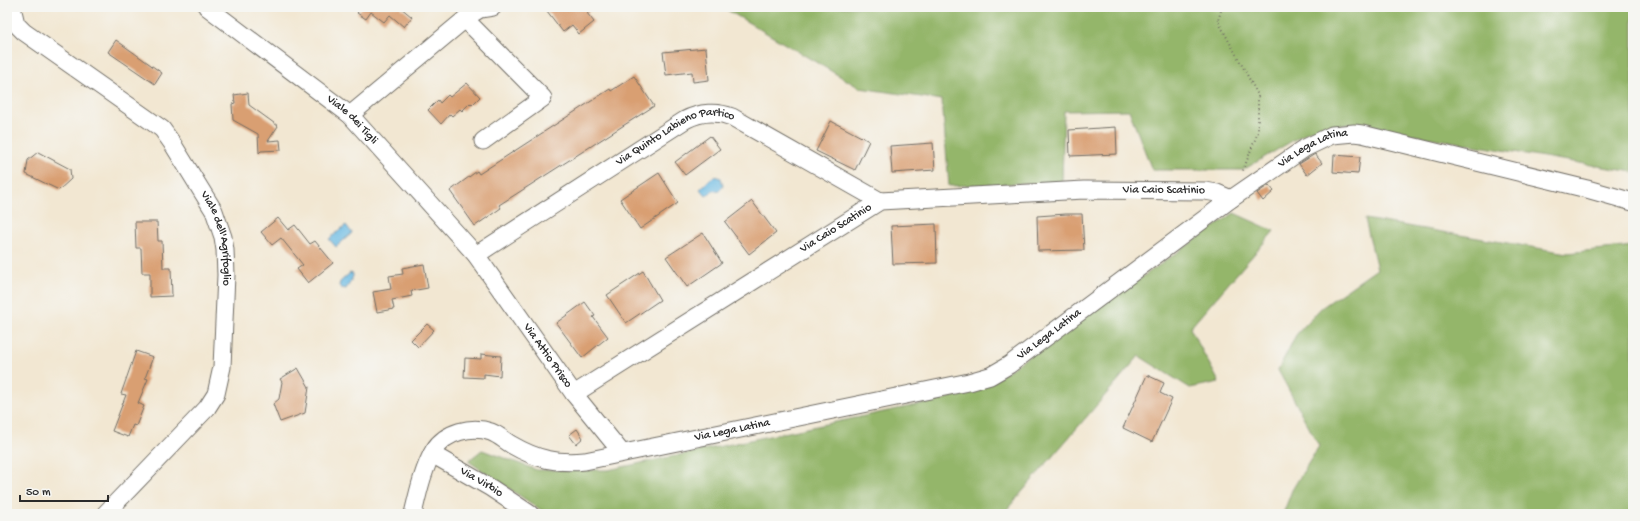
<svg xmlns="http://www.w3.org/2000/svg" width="1640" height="521" font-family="'Gochi Hand',sans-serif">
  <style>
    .forest { fill: #94b66a; stroke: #60704a }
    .water { fill: #67b9e3; stroke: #497287 }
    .building { fill: #d99f72 }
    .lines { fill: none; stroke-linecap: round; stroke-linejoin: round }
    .minor-casing { stroke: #716d65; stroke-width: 19 }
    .path { stroke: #716d65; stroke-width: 2; stroke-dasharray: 1 3; stroke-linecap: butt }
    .minor { stroke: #fff; stroke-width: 17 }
    .labels { text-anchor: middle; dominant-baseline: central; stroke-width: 4; stroke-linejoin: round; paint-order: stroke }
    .street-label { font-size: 12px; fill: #2b2b2b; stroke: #f6f6f2 }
  </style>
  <rect width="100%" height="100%" fill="#f6f6f2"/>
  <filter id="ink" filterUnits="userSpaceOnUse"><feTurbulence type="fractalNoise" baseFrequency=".025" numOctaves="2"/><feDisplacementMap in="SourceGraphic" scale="8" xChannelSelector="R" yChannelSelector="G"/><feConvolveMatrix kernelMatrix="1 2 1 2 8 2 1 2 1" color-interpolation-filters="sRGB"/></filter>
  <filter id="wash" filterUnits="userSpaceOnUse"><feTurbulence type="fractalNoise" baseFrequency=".012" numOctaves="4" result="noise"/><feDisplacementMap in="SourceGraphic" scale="16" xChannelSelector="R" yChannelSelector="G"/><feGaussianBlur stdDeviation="0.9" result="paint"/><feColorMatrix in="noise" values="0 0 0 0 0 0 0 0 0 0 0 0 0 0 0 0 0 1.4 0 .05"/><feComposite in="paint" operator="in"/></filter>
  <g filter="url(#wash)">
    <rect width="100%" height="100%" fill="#f2e7d2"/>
    <path class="forest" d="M722 7H1633V172L1348 124 1309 131 1243 170H1152L1129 110 1064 111 1062 182 949 186 942 100 860 88Z
      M1234 213 1274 231 1190 328 1219 382 1190 388 1139 356 1003 514H547L468 461 482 450 537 470H608L945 399 989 384Z
      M1365 219 1567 253 1633 246V514H1283L1292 490 1319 446 1278 370 1296 335 1321 308 1377 269Z"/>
    <path class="water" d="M714 176 721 178 723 186 720 190 713 191 706 196 700 189Z
      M346 225 352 233 336 247 329 239Z
      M350 273 353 274C354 277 348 286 346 289L341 288 339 286 340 282Z"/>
    <g id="blocks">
      <path class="building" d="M362 7H400L412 17 404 27 390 15 384 22 371 12 366 19 357 13Z
        M552 7H595L587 13 594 22 579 34 572 25 563 32 547 11Z
        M116 40 162 73 155 84 108 52Z
        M706 48 709 80 693 82 692 72 666 75 663 52Z
        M634 76 654 106 499 205 501 208 475 226 450 191 477 171 479 174 610 89 611 91Z
        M467 83 480 97 472 105 470 103 462 111 460 109 452 116 450 114 441 124 428 110 438 100 440 103 448 95 450 97Z
        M248 93 249 105 278 126 268 141 280 140 281 150 261 151 259 153 258 134 233 120 232 104 235 103 234 95Z
        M831 121 869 141 855 170 816 151Z
        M1116 127 1117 154 1070 156 1069 130Z
        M710 136 720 149 685 175 675 162Z
        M933 143 935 170 892 173 890 146Z
        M38 152 70 169 71 179 59 190 26 174 28 160Z
        M1315 154 1322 163 1307 175 1299 164Z
        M1334 155 1360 157 1358 174 1333 172Z
        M659 173 678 203 640 229 620 199Z
        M1269 185 1274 191 1263 201 1257 193Z
        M752 201 776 233 749 254 725 222Z
        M1066 214H1082L1084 250 1038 251 1037 216Z
        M278 218 288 230 295 225 310 244 315 241 333 263 308 283 297 269 303 265 281 238 272 245 261 232Z
        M135 222H157L158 241H162L163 268H171L172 296 150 297V273H142L141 248H136Z
        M936 224 937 263 893 264 891 226Z
        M703 233 722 263 687 287 666 257Z
        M424 264 428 288 411 291 412 296 392 300 394 309 377 312 373 292 391 289 389 276 403 274 402 268Z
        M643 271 660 300 626 323 607 295Z
        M585 302 595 316 593 317 608 337 582 358 556 323Z
        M427 324 434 330 418 347 411 340Z
        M136 351 153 357 145 378 148 379 138 403 144 406 136 426 133 425 128 437 112 431 126 395 121 394Z
        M481 354 501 356 500 376 484 374V378L464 377 465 358 481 359Z
        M298 368 309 387 305 413 280 422 273 404 279 399 282 382 280 379Z
        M1147 375 1164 383 1160 393 1172 399 1152 442 1123 428Z
        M577 429 583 438 576 444 569 435Z"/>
    </g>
  </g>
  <g filter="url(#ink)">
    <use href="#blocks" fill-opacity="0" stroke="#716d65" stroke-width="1"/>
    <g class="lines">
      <g class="minor-casing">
        <g id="minor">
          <path id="s1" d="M12 7 16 24 24 32 162 129 172 143 214 211 223 237 225 250 226 275 222 367 216 394 207 408 105 514"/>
          <path id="s2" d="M207 7 350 115 476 255 574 394 622 453"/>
          <path d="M465 19 543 98 483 141"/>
          <path d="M350 115 470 15 480 9 493 7"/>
          <path id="s3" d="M476 255 685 120C700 112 717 111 732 117L880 201"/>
          <path id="s4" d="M574 394 880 201 1084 190 1205 191 1217 193 1231 199"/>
          <path id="s5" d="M432 454 491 488 530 514"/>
          <path id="s6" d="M413 514C418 493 423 469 434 450 445 432 472 425 491 432 499 435 505 441 512 445 536 459 557 464 585 461L969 382 990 376 1009 365 1231 199 1305 148 1332 135 1354 133 1362 134 1587 189 1633 202"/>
        </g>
      </g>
      <path class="path" d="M1222 7 1218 21 1258 95V132L1242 173"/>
      <use href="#minor" class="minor"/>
    </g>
  </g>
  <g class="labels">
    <g class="street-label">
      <text stroke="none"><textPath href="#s2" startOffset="184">Viale dei Tigli</textPath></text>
      <text stroke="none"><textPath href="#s3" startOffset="234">Via Quinto Labieno Partico</textPath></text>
      <text stroke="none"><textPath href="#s6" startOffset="1043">Via Lega Latina</textPath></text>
      <text stroke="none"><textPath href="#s4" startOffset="646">Via Caio Scatinio</textPath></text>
      <text stroke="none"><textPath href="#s4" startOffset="310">Via Caio Scatinio</textPath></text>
      <text stroke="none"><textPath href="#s1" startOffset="322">Viale dell'Agrifoglio</textPath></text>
      <text stroke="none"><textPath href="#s6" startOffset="719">Via Lega Latina</textPath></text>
      <text stroke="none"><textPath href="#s2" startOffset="491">Via Attio Prisco</textPath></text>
      <text stroke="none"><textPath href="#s6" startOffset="383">Via Lega Latina</textPath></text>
      <text stroke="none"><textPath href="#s5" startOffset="57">Via Virbio</textPath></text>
    </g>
  </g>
  <rect width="1640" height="521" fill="none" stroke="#f6f6f2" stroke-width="24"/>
  <path d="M20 495v6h88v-6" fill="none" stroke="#2b2b2b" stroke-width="2"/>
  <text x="26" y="495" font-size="12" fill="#2b2b2b" stroke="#f6f6f2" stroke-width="3" paint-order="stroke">50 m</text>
</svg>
